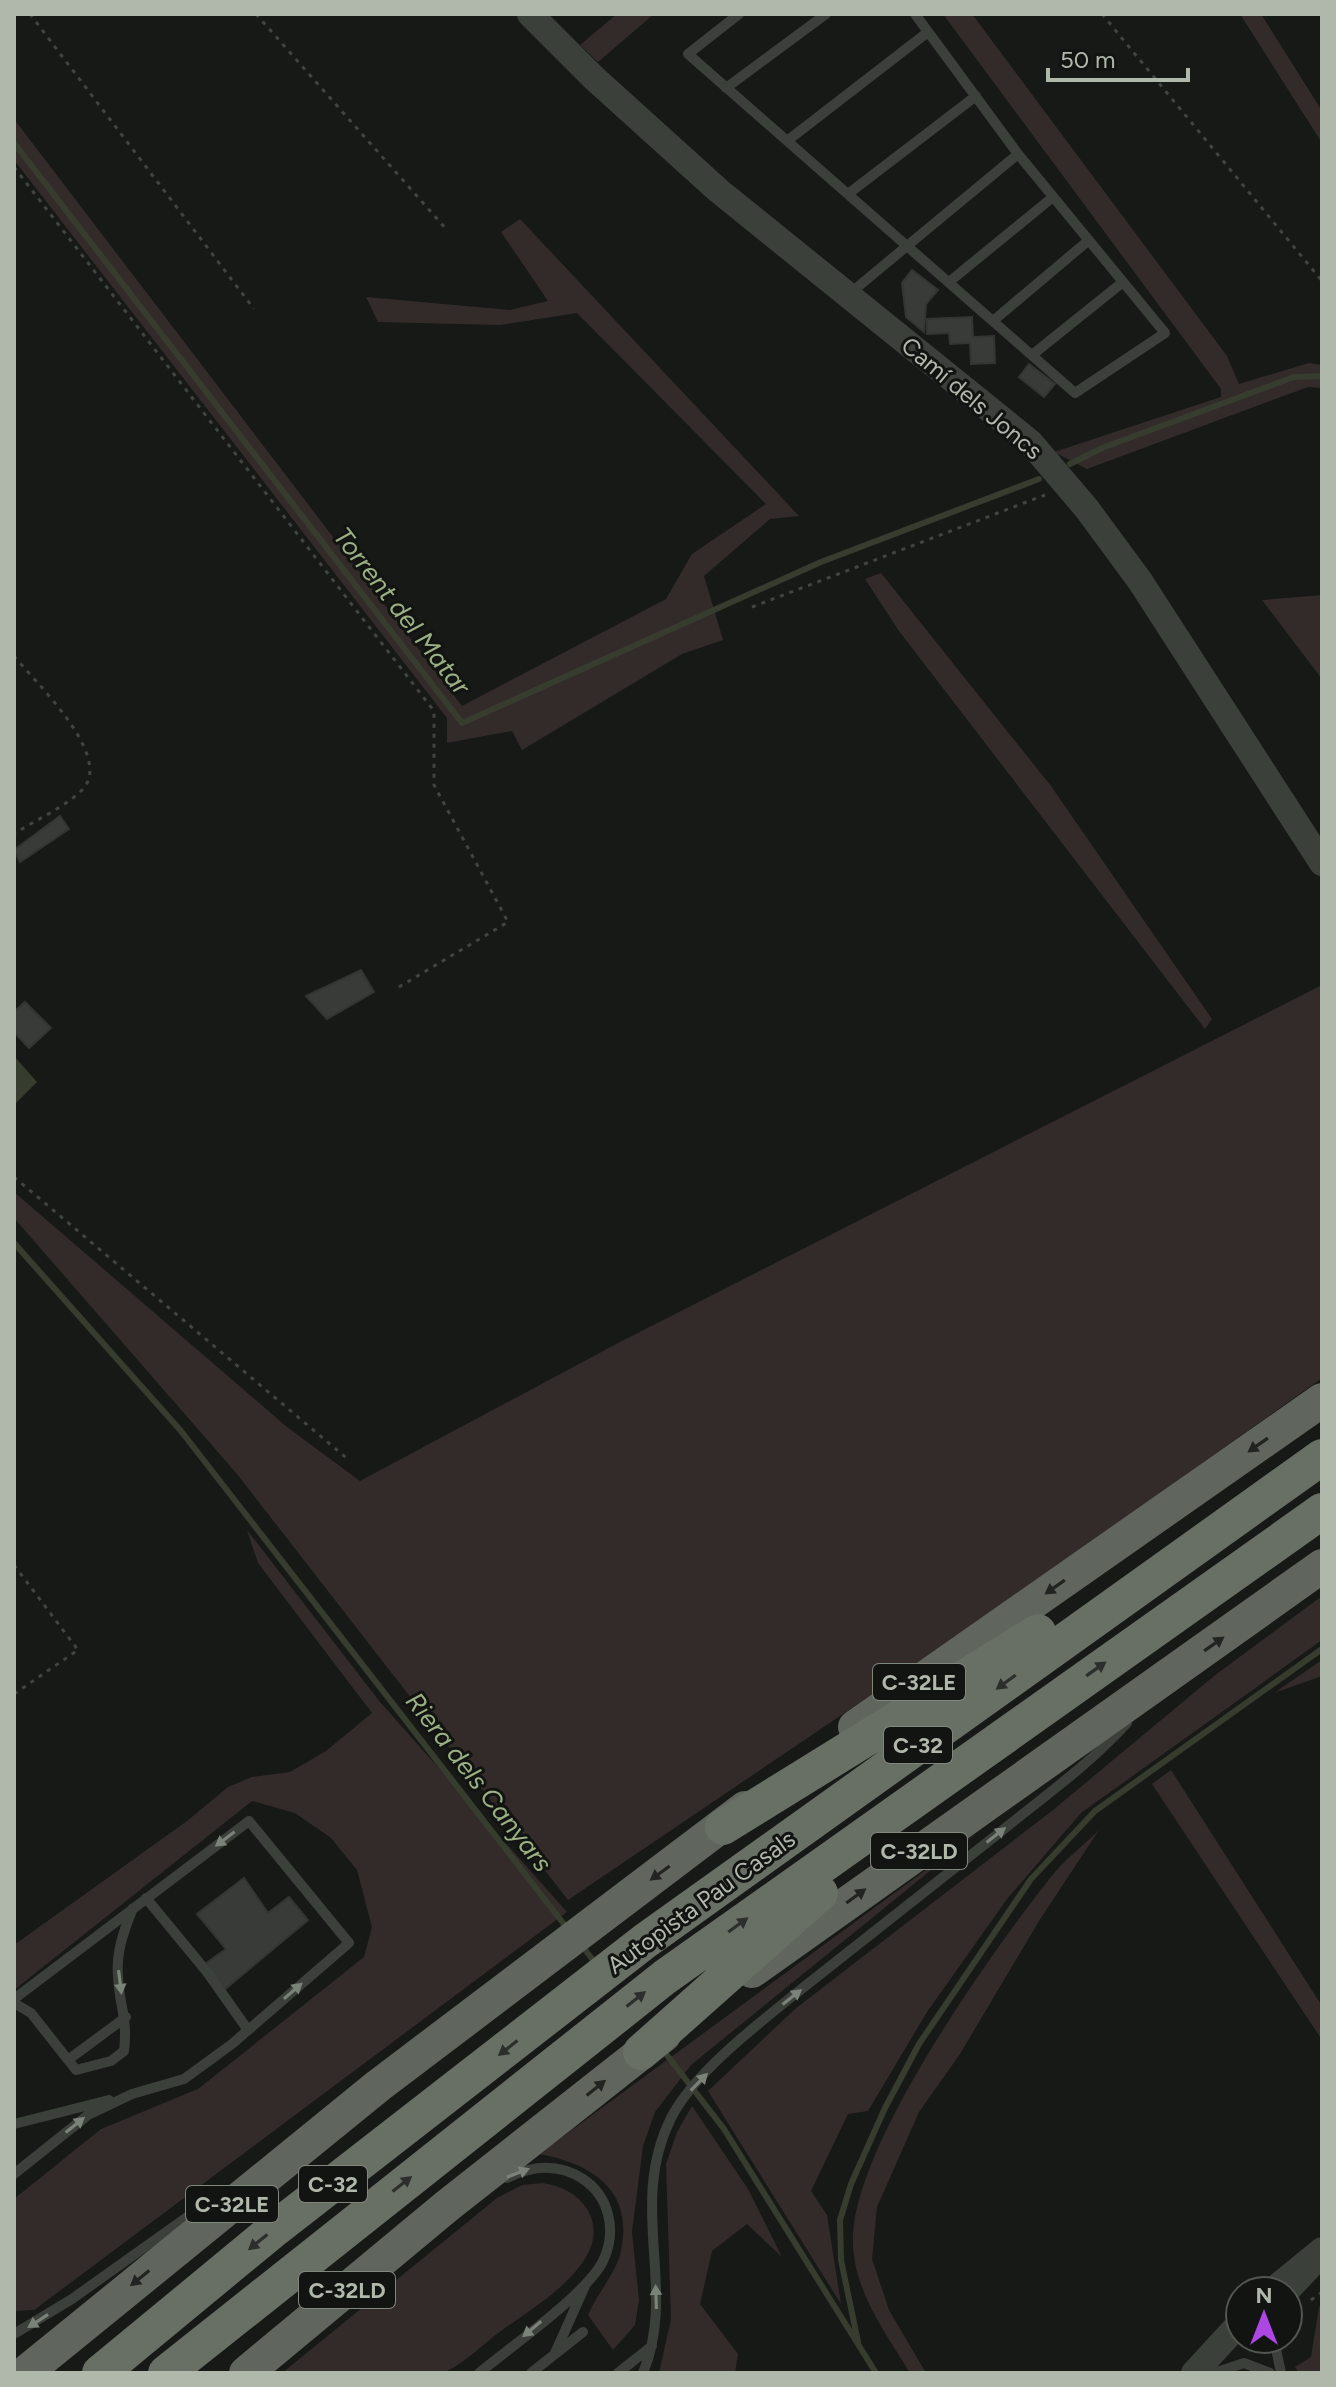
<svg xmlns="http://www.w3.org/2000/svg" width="1336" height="2387" font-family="Figtree,sans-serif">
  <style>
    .green { fill: #332b2a }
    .water { fill: #363c2e }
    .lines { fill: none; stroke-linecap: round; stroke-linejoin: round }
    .stream { stroke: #363c2e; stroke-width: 6 }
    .building { fill: #383b38; stroke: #323532; stroke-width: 2 }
    .path { stroke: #41453f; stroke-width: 3; stroke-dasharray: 4 6; stroke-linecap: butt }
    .service { stroke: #3c403b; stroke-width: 10 }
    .tertiary { stroke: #3c403b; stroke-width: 26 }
    .trunk { stroke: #60665d; stroke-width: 34 }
    .motorway { stroke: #686f65; stroke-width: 36 }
    .oneway { fill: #222421 }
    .oneway2 { fill: #2c2f2b }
    .oneway3 { fill: #7b8279 }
    .labels { text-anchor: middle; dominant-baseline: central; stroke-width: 6; stroke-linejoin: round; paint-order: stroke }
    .shield { fill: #121412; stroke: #80877d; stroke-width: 2 }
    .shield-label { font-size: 22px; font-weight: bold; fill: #afb8ab }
    .street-label { font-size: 24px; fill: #afb8ab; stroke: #121412 }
    .water-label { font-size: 26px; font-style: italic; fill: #9cb085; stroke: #121412 }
  </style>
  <rect width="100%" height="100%" fill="#171917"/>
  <path class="green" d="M617 14H654L598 62 580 45Z
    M943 14H972L1227 356 1239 384 1309 363 1322 365V388L1308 387 1087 469 1054 452 1221 397V389Z
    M1240 14H1261L1322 111V143Z
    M14 119 462 706 666 599 692 554 766 504 577 313 500 325 378 322 366 297 510 310 548 301 501 232 520 219 799 516 770 519 704 576 723 640 682 654 522 750 512 731 447 743V718L14 160Z
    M881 573 1051 786 1212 1019 1205 1029 899 631 865 579Z
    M1322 595V679L1262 600Z
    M1322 985V1378L970 1628 568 1900 237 1474 14 1218V1192L287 1427 360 1481 620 1342Z
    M247 1530 380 1702 567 1912 34 2310 14 2311V2199L101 2129 198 2089 364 1957 372 1927 357 1870 331 1838 295 1813 252 1801 14 1990V1945L187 1821 228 1787 252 1777 290 1772 326 1751 372 1713 258 1563Z
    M1322 1596V1640L1081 1813 1007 1899 927 2012 868 2111 848 2114 811 2191 827 2215 841 2304 708 2091 795 2009 1053 1810 1214 1676Z
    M1322 1660V1676L1274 1693Z
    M1171 1770 1322 2006V2040L1152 1784Z
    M983 1828 691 2065 655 2112 643 2146 632 2232 639 2300 635 2325 613 2350 588 2315C596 2296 615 2273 620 2255 636 2191 593 2164 539 2154Z
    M1099 1830 1039 1921 960 2054 919 2112 877 2207 872 2259 889 2310 926 2373H910C884 2330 851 2288 853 2235 857 2140 994 1948 1055 1872 1068 1857 1085 1844 1099 1830Z
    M692 2106 748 2189 782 2257 747 2224 712 2251 700 2304 738 2354 735 2373H659L671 2319 666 2164 677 2132Z
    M542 2183C561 2186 577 2193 587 2209 618 2260 533 2307 501 2331 483 2344 466 2362 447 2371 434 2378 307 2373 282 2373L497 2198 522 2185Z
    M1322 2305V2373H1299L1295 2367 1311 2357 1319 2307Z"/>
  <path class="water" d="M14 1056 37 1082 14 1105Z"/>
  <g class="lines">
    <path class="stream" d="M14 143 462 723 821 562 1039 479
      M1070 464 1102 448 1294 377 1322 376
      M14 1243 181 1431 567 1928
      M582 1946 597 1965
      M663 2050 724 2129 876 2373
      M858 2342 841 2260 840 2220 851 2184 885 2108 919 2044 1031 1879 1095 1811 1322 1649"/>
  </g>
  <path class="building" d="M912 270 938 290 926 304 924 332 906 317 902 283Z
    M972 317 973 337 994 336 995 363 971 364 970 343 950 344 949 333 927 334V319Z
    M1029 364 1055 384 1044 397 1019 377Z
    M60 816 69 829 20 862 14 850Z
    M361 970 374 992 327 1019 306 996Z
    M25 1002 51 1028 29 1048 14 1032V1012Z
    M244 1878 268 1913 289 1897 308 1920 224 1990 205 1964 226 1949 197 1914Z"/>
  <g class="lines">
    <path class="path" d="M30 14 254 309
      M256 14 446 229
      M1102 14 1322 281
      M14 167 434 711V785L508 922 394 990
      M752 607 1045 495
      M14 656C35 682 115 757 82 790 64 808 35 820 14 834
      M14 1177 350 1461
      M14 1565 78 1650 14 1694
      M1311 2300 1322 2292
      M1288 2327 1293 2316
      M1321 2373 1322 2371"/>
    <path class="service" d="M739 14 688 54 907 246 1018 154
      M726 88 826 14
      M787 141 928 32
      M848 194 976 96
      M949 282 1053 197
      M848 295 907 246 1075 393 1165 333 1018 154 915 14
      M993 321 1089 240
      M1032 355 1123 282
      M146 1898 207 1972 248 2030
      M14 1999 249 1821 349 1943 232 2044 184 2079 132 2094 88 2115 14 2174
      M14 2003 31 2013 76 2070 111 2061 124 2051C128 2018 119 2005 118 1976 116 1952 124 1930 133 1908
      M68 2060 126 2017
      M14 2124 109 2100
      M1288 2301 1322 2265
      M14 2334 72 2299 218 2195
      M1274 2339 1281 2373
      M555 2353 585 2286
      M479 2373C509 2348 587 2294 603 2261 617 2232 610 2197 583 2179 558 2163 533 2165 507 2178
      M531 2373 583 2332
      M618 2373 652 2346
      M643 2373C678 2288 627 2207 671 2118 694 2072 763 2020 804 1987 869 1936 934 1885 999 1833 1042 1798 1090 1764 1127 1723
      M1214 2373 1244 2363 1270 2373"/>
    <path class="tertiary" d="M530 14 594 78 719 191 1030 442 1087 509 1140 581 1322 863
      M1272 2291 1322 2250
      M1194 2373 1240 2323"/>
    <path class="trunk" d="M855 1727 1322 1400
      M752 1971 1322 1566
      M25 2373 378 2086 745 1808
      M246 2373 447 2206 664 2035"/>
    <path class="motorway" d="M723 1827 1038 1632
      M641 2052 820 1893
      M100 2373 272 2231 645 1941 1322 1457
      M166 2373 665 1977 1322 1511"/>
  </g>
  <defs><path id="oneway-solid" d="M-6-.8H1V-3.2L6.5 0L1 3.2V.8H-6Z" transform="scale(2)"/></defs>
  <g class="oneway">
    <use href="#oneway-solid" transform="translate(1258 1445) rotate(145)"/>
    <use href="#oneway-solid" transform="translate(1055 1587) rotate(145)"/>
    <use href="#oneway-solid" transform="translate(1214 1644) rotate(-35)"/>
    <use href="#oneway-solid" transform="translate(660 1873) rotate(144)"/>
    <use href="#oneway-solid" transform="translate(856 1896) rotate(-36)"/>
    <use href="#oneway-solid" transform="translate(596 2088) rotate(-39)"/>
    <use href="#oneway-solid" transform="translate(140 2278) rotate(141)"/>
  </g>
  <g class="oneway2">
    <use href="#oneway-solid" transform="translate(1096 1669) rotate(-35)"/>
    <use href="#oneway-solid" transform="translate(1006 1682) rotate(144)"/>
    <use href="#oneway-solid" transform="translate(738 1925) rotate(-36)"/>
    <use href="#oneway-solid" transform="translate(636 1999) rotate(-38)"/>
    <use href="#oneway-solid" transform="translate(508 2048) rotate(142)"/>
    <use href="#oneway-solid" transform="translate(402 2184) rotate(-38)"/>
    <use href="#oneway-solid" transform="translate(258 2242) rotate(141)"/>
  </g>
  <g class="oneway3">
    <use href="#oneway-solid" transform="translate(996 1835) rotate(-38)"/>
    <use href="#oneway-solid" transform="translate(225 1839) rotate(143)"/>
    <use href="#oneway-solid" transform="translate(120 1982) rotate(83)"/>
    <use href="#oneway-solid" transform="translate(293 1991) rotate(-41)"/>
    <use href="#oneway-solid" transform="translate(792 1997) rotate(-38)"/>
    <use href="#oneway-solid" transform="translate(699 2082) rotate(-46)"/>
    <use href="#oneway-solid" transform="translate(75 2125) rotate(-39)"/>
    <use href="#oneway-solid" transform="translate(518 2173) rotate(-21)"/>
    <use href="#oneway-solid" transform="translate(656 2297) rotate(-92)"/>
    <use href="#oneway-solid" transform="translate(38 2321) rotate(147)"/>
    <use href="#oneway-solid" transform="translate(532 2329) rotate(140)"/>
  </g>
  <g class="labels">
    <g class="shield">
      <rect x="873" y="1664" width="92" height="36" rx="6"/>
      <rect x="884" y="1727" width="68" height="36" rx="6"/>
      <rect x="871" y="1833" width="96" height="36" rx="6"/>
      <rect x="299" y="2166" width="68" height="36" rx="6"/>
      <rect x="186" y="2186" width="92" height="36" rx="6"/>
      <rect x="299" y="2272" width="96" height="36" rx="6"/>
    </g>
    <g class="shield-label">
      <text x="919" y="1682">C-32LE</text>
      <text x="918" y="1745">C-32</text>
      <text x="919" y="1851">C-32LD</text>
      <text x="333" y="2184">C-32</text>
      <text x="232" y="2204">C-32LE</text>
      <text x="347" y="2290">C-32LD</text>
    </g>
    <g class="street-label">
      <text transform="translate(972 398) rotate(40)">Camí dels Joncs</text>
      <text transform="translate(701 1902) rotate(-36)">Autopista Pau Casals</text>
    </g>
    <g class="water-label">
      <text transform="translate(402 611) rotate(52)">Torrent del Matar</text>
      <text transform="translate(479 1782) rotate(52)">Riera dels Canyars</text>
    </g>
  </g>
  <rect width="1336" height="2387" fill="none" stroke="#afb8ab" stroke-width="32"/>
  <g transform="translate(1264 2315)"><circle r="38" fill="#121412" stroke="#51564f" stroke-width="2"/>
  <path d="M0-6L14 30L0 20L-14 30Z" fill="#ad46e3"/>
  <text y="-12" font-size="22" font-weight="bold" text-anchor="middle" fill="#afb8ab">N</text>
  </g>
  <path d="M1048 68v12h140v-12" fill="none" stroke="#afb8ab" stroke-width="4"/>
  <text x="1060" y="68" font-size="24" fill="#afb8ab" stroke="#121412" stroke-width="6" paint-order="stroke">50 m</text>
</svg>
